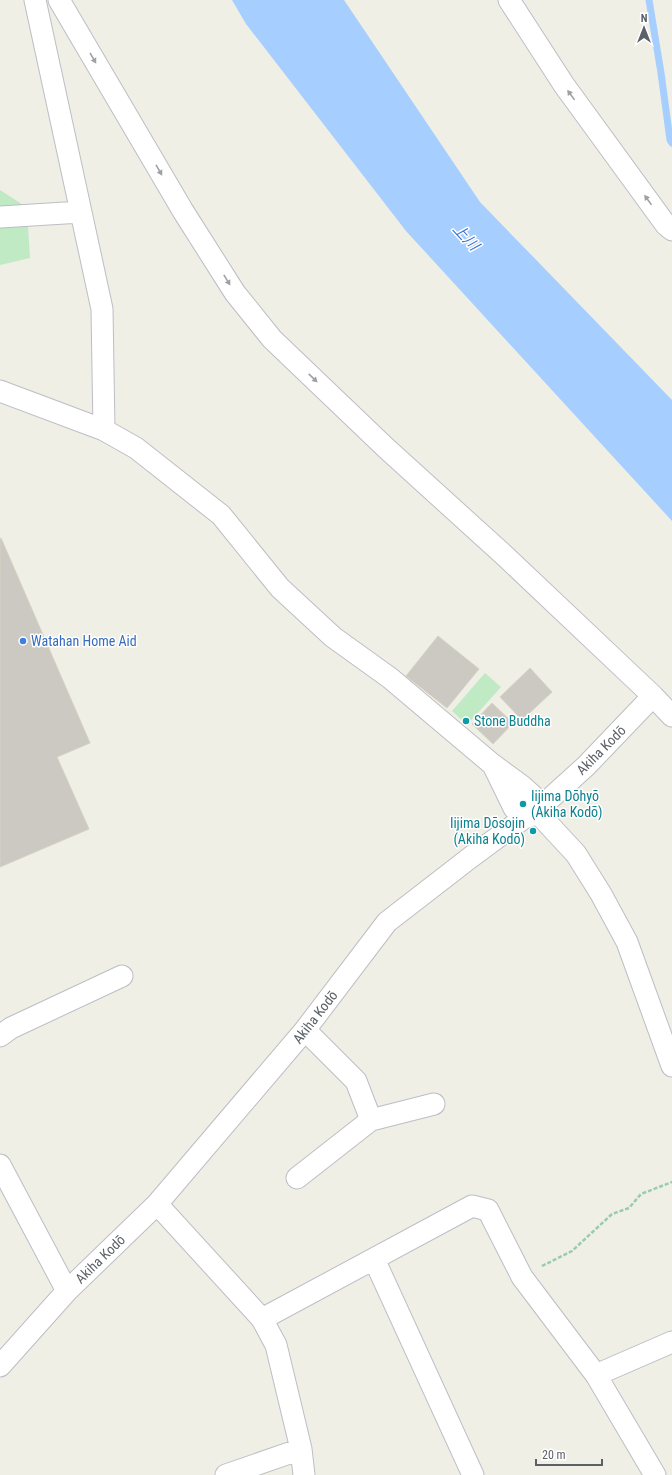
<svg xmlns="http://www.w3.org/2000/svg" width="672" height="1475" font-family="'Roboto Condensed','Noto Sans JP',sans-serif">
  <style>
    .green { fill: #bfeac4 }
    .water { fill: #a6ceff }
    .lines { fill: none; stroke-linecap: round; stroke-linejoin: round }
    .stream { stroke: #a6ceff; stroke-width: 7 }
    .building { fill: #cbc9c2; stroke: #d6d2c2 }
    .minor-casing { stroke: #bcbec5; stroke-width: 23 }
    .path { stroke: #97ccad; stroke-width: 2.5; stroke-dasharray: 4 2; stroke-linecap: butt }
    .minor { stroke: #fff; stroke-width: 21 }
    .oneway { fill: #9da0a4 }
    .shop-dot { fill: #3f7fe0; stroke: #fff; stroke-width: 1.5 }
    .culture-dot { fill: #0f9aa8; stroke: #fff; stroke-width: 1.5 }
    .labels { text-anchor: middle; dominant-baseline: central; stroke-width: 3; stroke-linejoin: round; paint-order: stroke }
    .shop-label { font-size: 14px; fill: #366cbe; stroke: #fff; text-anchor: start }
    .culture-label { font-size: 14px; fill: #0d838f; stroke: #fff; text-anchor: start }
    .street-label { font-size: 14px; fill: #5c6067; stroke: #fff }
    .water-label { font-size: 15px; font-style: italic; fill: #3d73ce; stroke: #fff }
  </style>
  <rect width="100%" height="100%" fill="#f0efe5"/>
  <path class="green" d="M0 190 28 208 0 209Z
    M28 226 30 258 0 265V227Z
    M485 673 501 687 467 725 452 711Z"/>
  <path class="water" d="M232 0H344L480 202 672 400V521L406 231 246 24Z"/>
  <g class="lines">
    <path class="stream" d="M649 0 661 73 670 140 672 143"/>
  </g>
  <path class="building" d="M1 538 90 743 57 757 89 829 0 867V539Z
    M438 636 479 669 447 708 406 676Z
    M530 668 552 692 522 720 500 697Z
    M492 703 513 723 493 744 472 724Z"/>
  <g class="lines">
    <g class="minor-casing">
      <path id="minor" d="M35 0 102 309 104 430
        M59 0 183 211 235 293 272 339 386 448 505 556 653 696 672 716
        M509 0 564 85 666 225 672 230
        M0 217 81 212
        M0 391 104 430 136 448 221 515 280 588 333 637 390 678 492 764 522 786 543 805
        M494 767 514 808 524 818
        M538 813 576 854 601 894 627 942 672 1066
        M305 1030 356 1081 371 1120
        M0 1036 11 1028 122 976
        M0 1165 67 1291
        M297 1178 371 1120 434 1104
        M157 1204 262 1319 276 1345 301 1449 304 1475
        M374 1259 473 1475
        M262 1319 472 1206 488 1210 522 1277 596 1375 672 1342
        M0 1366 67 1291 157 1204 305 1030 387 922 471 857 524 818 538 813 543 805 586 766 653 696
        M596 1375 655 1475
        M226 1475 301 1449"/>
    </g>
    <path class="path" d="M542 1266 572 1251 612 1214 629 1208 641 1194 672 1182"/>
    <use href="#minor" class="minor"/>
  </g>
  <defs><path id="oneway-solid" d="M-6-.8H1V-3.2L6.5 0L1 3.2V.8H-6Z"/></defs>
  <g class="oneway">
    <use href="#oneway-solid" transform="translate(93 58) rotate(60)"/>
    <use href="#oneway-solid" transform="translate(571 95) rotate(-126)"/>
    <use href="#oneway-solid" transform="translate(159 170) rotate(60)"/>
    <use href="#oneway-solid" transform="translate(648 200) rotate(-126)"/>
    <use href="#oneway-solid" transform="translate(227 280) rotate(58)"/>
    <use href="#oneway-solid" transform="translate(313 378) rotate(44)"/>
  </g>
  <circle class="shop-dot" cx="23" cy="641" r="4"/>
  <g class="culture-dot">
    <circle cx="466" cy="721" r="4"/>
    <circle cx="523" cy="804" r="4"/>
    <circle cx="533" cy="831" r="4"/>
  </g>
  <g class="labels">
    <g class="shop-label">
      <text x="31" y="641">Watahan Home Aid</text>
    </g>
    <g class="culture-label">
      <text x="474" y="721">Stone Buddha</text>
      <text x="531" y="796">Iijima Dōhyō<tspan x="531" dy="16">(Akiha Kodō)</tspan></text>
      <text x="525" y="823" text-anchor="end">Iijima Dōsojin<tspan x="525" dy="16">(Akiha Kodō)</tspan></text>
    </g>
    <g class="street-label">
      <text transform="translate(601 750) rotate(-45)">Akiha Kodō</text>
      <text transform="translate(315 1017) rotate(-52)">Akiha Kodō</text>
      <text transform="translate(100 1259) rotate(-44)">Akiha Kodō</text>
    </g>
    <g class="water-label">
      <text transform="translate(466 237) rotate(47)">上川</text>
    </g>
  </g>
  <g transform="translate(644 28)" stroke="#ffffff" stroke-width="3" paint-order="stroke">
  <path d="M0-3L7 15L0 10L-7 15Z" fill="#5c6067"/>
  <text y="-6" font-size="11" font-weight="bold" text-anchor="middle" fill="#5c6067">N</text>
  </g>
  <path d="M536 1459v6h66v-6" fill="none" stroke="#5c6067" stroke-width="2"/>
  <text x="542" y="1459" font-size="12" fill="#5c6067" stroke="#ffffff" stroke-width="3" paint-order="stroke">20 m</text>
</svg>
